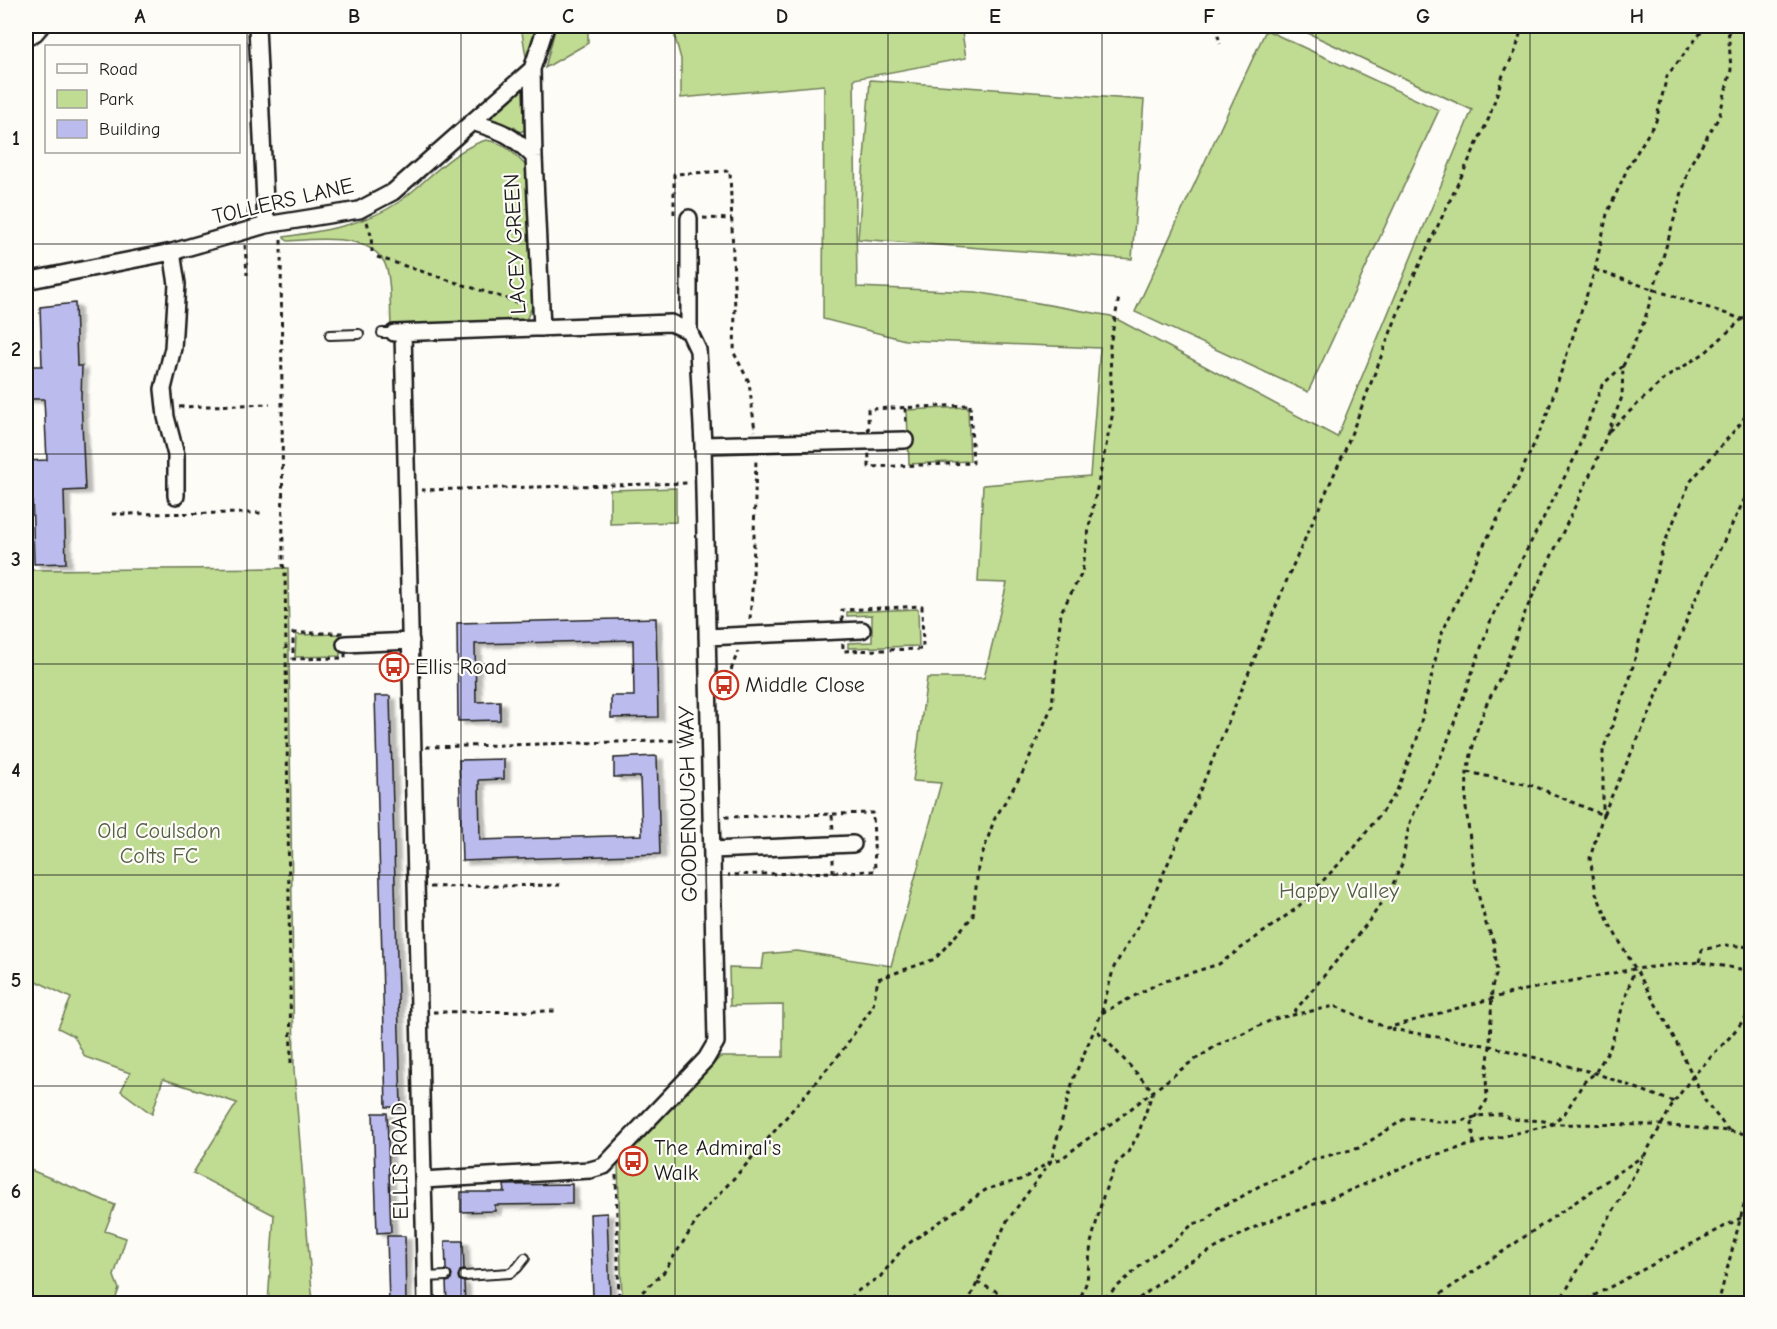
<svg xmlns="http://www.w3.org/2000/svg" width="1777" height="1329" font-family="'Comic Neue',sans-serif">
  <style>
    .green { fill: #c0db92; stroke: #6e7c57; stroke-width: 1.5 }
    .building { fill: #bbbced; stroke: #1c1c1c; stroke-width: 1.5; filter: url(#shadow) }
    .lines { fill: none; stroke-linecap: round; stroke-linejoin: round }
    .lane-casing { stroke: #1c1c1c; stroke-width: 12 }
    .street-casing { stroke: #1c1c1c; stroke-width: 20 }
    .path { stroke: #1c1c1c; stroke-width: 3; stroke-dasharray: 4.5 4.5; stroke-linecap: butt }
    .lane { stroke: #fdfcf7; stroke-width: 8 }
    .street { stroke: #fdfcf7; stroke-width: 15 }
    .grid { fill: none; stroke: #1c1c1c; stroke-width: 1.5; stroke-opacity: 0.55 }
    .labels { text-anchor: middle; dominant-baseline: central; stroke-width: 4.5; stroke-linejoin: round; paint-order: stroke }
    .street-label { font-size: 22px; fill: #1c1c1c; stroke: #fdfcf7 }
    .poi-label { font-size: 22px; fill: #1c1c1c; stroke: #fdfcf7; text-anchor: start }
    .park-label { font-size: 22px; fill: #555f45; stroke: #fdfcf7 }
    .neatline { fill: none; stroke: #1c1c1c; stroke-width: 2 }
    .grid-label { font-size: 20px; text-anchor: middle; font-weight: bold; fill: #1c1c1c }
  </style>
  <defs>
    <filter id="shadow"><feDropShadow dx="6" dy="3.5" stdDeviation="1.5" flood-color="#0004"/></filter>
  </defs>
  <rect width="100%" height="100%" fill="#fdfcf7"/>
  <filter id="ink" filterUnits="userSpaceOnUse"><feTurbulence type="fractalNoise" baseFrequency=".0167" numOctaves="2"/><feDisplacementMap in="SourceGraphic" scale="12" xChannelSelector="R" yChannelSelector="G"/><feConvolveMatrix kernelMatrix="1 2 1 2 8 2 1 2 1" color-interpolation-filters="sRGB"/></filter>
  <g filter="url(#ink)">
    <path class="green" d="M521 26H538L527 63Z
      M556 26H588V43L545 68Z
      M672 26H961L966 58 854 79 857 287 976 292 1111 316 1337 437 1472 110 1293 26H1751V1303H622L618 1165 720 1057H783V1005L730 1006 729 968 762 969 764 954 797 951 891 966 941 783 913 781 927 678H984L1007 583 978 582 983 485 1090 476 1100 348 905 340 823 319 824 85 681 98V59Z
      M1266 30 1439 110 1308 392 1135 312Z
      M870 80 1144 100 1132 259 858 239Z
      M520 89 524 92 525 130 520 132 514 127 491 122 490 117Z
      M486 140C505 143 513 152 526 166L532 307 526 320 519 324 391 325C390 308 391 290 388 274 381 231 319 239 288 241L285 239 284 237C323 231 365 225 399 202 428 181 450 151 486 140Z
      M968 407 970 461 909 464 907 410Z
      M676 488V522L610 524V490Z
      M288 568 294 1070 313 1304 268 1303 274 1215 193 1173 237 1103 163 1079 152 1114 121 1091 130 1073 85 1057 74 1036 58 1028 71 998 26 976V570Z
      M918 609 919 646 848 648V643L872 642V615L847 616V612Z
      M340 634V656L295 657 296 635Z
      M26 1098 34 1105 26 1132Z
      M26 1168 115 1205 105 1231 126 1238 114 1276 119 1289 114 1303 35 1304 26 1299Z"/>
    <path class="building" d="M75 303 77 366H82L81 398 85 490 64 491 66 563 34 564 32 493H26V461L47 460 44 399H26V366H42L40 307Z
      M656 618 658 717 611 718V696H634L633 640 475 644 476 702 500 701V720L458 721 457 623Z
      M375 696H390L401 1107H386Z
      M657 756 660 854 462 861 459 760 504 759V779L479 780 480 840 642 835 640 777H614V758Z
      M373 1113H387L391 1232 377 1233Z
      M572 1184V1204L495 1205V1211L461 1212V1192H505L504 1185Z
      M607 1213 610 1296H593L590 1214Z
      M387 1236H405L406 1304H389Z
      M445 1241H463L464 1270 460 1271 458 1276 459 1280 464 1282 465 1304H447L446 1282 450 1281 452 1276 451 1272 446 1270Z"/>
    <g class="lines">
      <g class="lane-casing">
        <path id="lane" d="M382 333H394
          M330 335 359 334
          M464 1276 510 1273 517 1268 525 1258
          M425 1277 446 1276"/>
      </g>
      <g class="street-casing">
        <path id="street" d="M257 26 266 225
          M26 38 35 33 41 26
          M532 69 534 157 542 328
          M472 122C502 131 511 134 534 157
          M172 252 177 284 173 348 163 389 166 417 176 455V496
          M26 281 172 252 266 225 359 210 393 192 532 69 546 26
          M394 333 671 323 689 331
          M403 333 426 1304
          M703 445 905 440
          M707 637 862 630
          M345 644 411 641
          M712 850 853 844
          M423 1180 590 1170 604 1166 706 1059 716 1042 703 445 698 350 689 331V218"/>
      </g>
      <path class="path" d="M1216 26 1220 44
        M1746 26 1752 35
        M674 214V174L730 171 735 310 734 353 749 382 755 431
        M703 218 732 219
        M367 222 371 235 372 252
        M281 240 283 565 285 570 291 1065
        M245 245 247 275
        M377 257 526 305
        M1595 270 1742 319 1752 317
        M970 405 973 463 869 467 868 409Z
        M179 407 270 404
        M905 408 906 425
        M1609 431 1664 379 1706 352 1742 319
        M421 490 690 483
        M112 514 261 513
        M922 606 923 649 843 651 842 610Z
        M750 619 753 577 756 458
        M293 633H345V658L293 659Z
        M725 687 738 651
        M426 747 695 740
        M1467 772 1534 786 1603 815 1651 710 1694 602 1752 484
        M832 815 833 831
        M725 817 873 813 875 871 728 875
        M833 859V872
        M430 887 560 885
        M1699 962 1702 950 1724 945 1752 947
        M433 1012 559 1011
        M1294 1012 1366 925 1389 893 1402 864 1409 825 1426 785 1444 751 1492 617 1575 457 1602 385 1623 366
        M1102 1013 1159 983 1219 964 1297 908 1355 847 1396 793 1417 739 1441 635 1480 552 1514 488 1545 420 1595 270 1607 214 1628 167 1656 121 1667 76 1706 26
        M1391 1029 1490 1046 1595 1073 1674 1102
        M1729 1131 1706 1102 1666 1022 1610 925 1596 893 1590 858 1603 815V750L1630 678 1663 547 1690 482 1741 423 1752 405
        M1474 1144 1472 1123 1487 1100 1486 1075 1490 1046 1492 987 1497 972 1494 942 1486 924 1476 886 1466 808 1467 772 1476 733 1486 705 1503 672 1526 610 1596 462 1622 397 1623 366 1644 322 1690 165 1719 117 1731 70 1728 26
        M616 1175 619 1304
        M977 1283 994 1290 1016 1304
        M629 1304 664 1272 701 1214 745 1166 842 1051 873 1006 878 979 935 959 973 916 978 868 994 820 1023 772 1052 706 1061 612 1082 573 1090 522 1112 417 1110 345 1119 297
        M844 1304 859 1290 880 1277 905 1246 987 1189 1023 1179 1051 1161 1061 1159 1086 1140 1115 1121 1187 1065 1219 1044 1274 1019 1335 1006 1387 1028 1515 992 1634 969 1699 962 1752 971
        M967 1304 1007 1221 1051 1161 1074 1077 1101 1014 1114 967 1147 911 1201 788 1291 570 1345 450 1405 295 1489 118 1503 75 1516 50 1522 26
        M1078 1304 1087 1281 1091 1243 1104 1193 1116 1164 1127 1154 1138 1135 1153 1091 1095 1028
        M1098 1304 1150 1257 1173 1242 1193 1224 1207 1220 1218 1208 1241 1197 1261 1185 1299 1170 1310 1160 1359 1148 1406 1118H1421L1439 1122H1459L1478 1116 1501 1114 1511 1119 1544 1121 1552 1124 1565 1113 1584 1082 1595 1073 1610 1048 1634 970
        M1132 1304 1180 1267 1261 1224 1339 1195 1424 1158 1492 1139 1554 1124 1660 1125 1729 1131 1752 1135
        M1426 1304 1643 1156
        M1558 1304 1626 1189 1674 1102 1693 1076 1729 1038 1752 1010
        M1578 1304 1752 1212
        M1718 1304 1752 1174"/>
      <use href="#lane" class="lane"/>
      <use href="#street" class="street"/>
    </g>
  </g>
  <path class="grid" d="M247 26V1304M461 26V1304M675 26V1304M888 26V1304M1102 26V1304M1316 26V1304M1530 26V1304M26 244H1752M26 454H1752M26 664H1752M26 875H1752M26 1086H1752"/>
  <defs>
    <g id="bus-ring" transform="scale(1.5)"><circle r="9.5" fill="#fdfcf7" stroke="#c8321e" stroke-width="1.5"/><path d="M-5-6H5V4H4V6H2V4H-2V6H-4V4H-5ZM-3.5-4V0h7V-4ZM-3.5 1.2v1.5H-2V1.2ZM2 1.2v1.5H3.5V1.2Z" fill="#c8321e"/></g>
  </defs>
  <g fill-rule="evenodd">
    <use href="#bus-ring" x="394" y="667"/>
    <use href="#bus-ring" x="724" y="685"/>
    <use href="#bus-ring" x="633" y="1161"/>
  </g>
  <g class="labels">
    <g class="street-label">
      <text transform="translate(283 201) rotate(-13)">TOLLERS LANE</text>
      <text transform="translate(515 244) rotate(-93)">LACEY GREEN</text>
      <text transform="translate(688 804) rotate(-91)">GOODENOUGH WAY</text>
      <text transform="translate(400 1161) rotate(-91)">ELLIS ROAD</text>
    </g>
    <g class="poi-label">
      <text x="415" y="667">Ellis Road</text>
      <text x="745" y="685">Middle Close</text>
      <text x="654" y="1148">The Admiral's<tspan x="654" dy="25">Walk</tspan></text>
    </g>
    <g class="park-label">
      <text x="159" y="831">Old Coulsdon<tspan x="159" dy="25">Colts FC</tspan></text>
      <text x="1339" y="891">Happy Valley</text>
    </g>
  </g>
  <rect width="1777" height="1329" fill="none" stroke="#fdfcf7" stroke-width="66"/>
  <rect x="45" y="45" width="195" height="108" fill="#fdfcf7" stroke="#a3a29f" stroke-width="1.5"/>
  <rect x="57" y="64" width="30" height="9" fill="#fdfcf7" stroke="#a3a29f" stroke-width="1.5"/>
  <text x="99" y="75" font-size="18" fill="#1c1c1c">Road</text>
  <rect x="57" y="90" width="30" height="18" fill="#c0db92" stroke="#a3a29f" stroke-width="1.5"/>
  <text x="99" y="105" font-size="18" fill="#1c1c1c">Park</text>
  <rect x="57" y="120" width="30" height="18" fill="#bbbced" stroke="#a3a29f" stroke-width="1.5"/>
  <text x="99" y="135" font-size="18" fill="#1c1c1c">Building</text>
  <rect x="33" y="33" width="1711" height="1263" class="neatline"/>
  <g class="grid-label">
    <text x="140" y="23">A</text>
    <text x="354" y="23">B</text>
    <text x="568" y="23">C</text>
    <text x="782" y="23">D</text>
    <text x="995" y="23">E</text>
    <text x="1209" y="23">F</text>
    <text x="1423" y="23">G</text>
    <text x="1637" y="23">H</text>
    <text x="16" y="145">1</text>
    <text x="16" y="356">2</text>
    <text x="16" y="566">3</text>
    <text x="16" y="777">4</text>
    <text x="16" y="987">5</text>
    <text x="16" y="1198">6</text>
  </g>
</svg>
